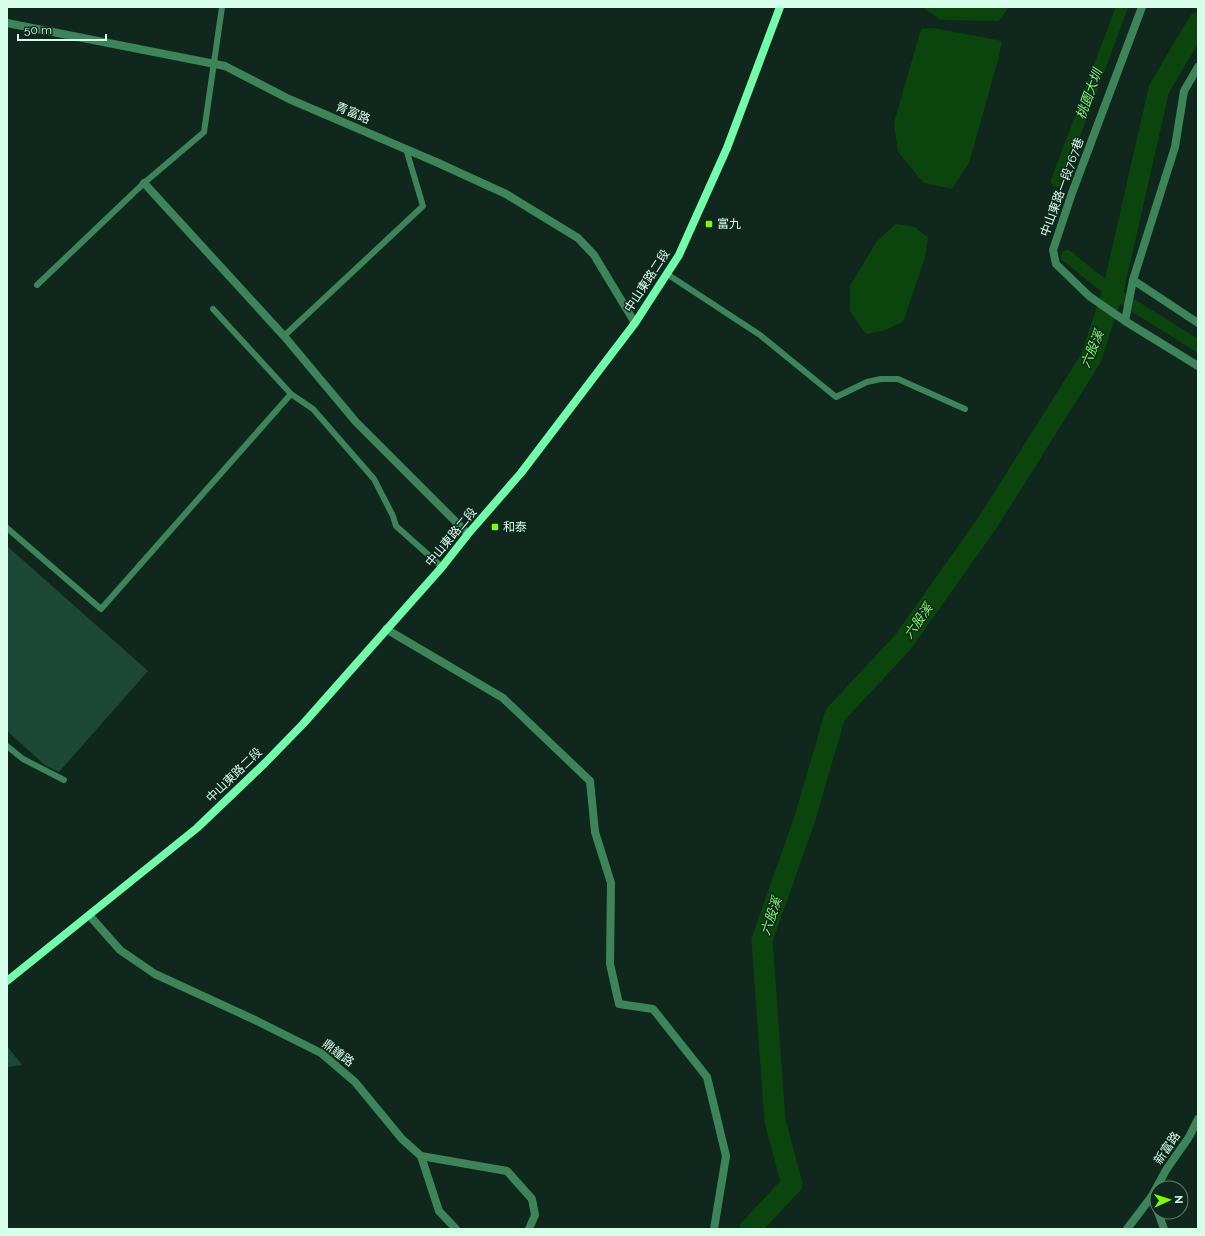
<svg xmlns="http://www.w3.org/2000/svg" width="1205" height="1236" font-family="Raleway,'Noto Sans TC',sans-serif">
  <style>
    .water { fill: #0c440e }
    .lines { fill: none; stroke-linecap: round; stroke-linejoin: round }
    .canal { stroke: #0c440e; stroke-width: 12 }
    .river { stroke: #0c440e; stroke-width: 21 }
    .building { fill: #1d4736 }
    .service { stroke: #3d845b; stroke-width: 6 }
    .minor { stroke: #3d845b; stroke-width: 8 }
    .tertiary { stroke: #3d845b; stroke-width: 8 }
    .secondary { stroke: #71fbaa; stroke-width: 8 }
    .poi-dot { fill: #82f709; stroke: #10271d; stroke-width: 1.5 }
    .labels { text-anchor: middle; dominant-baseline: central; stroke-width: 3; stroke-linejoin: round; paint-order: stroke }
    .street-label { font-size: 12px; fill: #d7feeb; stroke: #10271d }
    .poi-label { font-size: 12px; fill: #d7feeb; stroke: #10271d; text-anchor: start }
    .water-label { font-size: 13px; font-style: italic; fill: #7efa68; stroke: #10271d }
  </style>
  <rect width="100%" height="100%" fill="#10271d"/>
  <path class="water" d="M922 7H1009L998 21 941 20Z
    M934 28 1002 41 998 60 969 163 952 189 924 183 898 152 894 123 921 29Z
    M896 224 915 227 928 238 925 257 903 322 883 331 866 334 850 311V286L877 241Z"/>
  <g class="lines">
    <path class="canal" d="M1057 181 1122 7
      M1067 256 1099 282 1131 304 1198 346"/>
    <path class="river" d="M750 1229 792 1184 775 1121 762 940 805 818 835 715 903 642 988 522 1091 358 1113 291 1159 89 1198 23"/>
  </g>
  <path class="building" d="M7 546 148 671 59 772 46 766 7 731Z
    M7 1046 22 1065 7 1067Z"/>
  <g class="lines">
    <path class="service" d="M667 274 760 335 836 397 867 382 881 379H898L965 409
      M37 285 144 183 204 132 222 7
      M213 309 291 394
      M284 336 423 206 406 149
      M7 528 101 609 291 394 313 409 374 479 393 516 396 526 442 567
      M7 746 23 759 64 780"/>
    <path class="minor" d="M1142 7 1072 193 1053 250 1056 264 1089 296 1125 321 1198 366
      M7 23 225 66 289 99 436 162 506 194 578 238 594 255 635 323
      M144 183 284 336 356 422 468 534
      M1133 280 1198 323
      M1125 321 1133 280 1175 147 1184 91 1198 67
      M386 629 503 698 590 781 595 832 611 883 610 964 619 1004 653 1009 707 1077 726 1156 714 1229
      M89 915 120 950 155 974 255 1020 321 1053 355 1082 402 1139 421 1156 507 1171 532 1199 535 1215 529 1229
      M421 1156 439 1211 456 1229
      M1152 1196 1157 1210
      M1158 1212 1164 1229"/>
    <path class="tertiary" d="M1127 1229 1152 1196 1166 1170 1189 1137 1198 1119"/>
    <path class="secondary" d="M7 981 197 828 265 763 303 724 442 567 468 534 521 473 635 323 679 255 727 148 780 7"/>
  </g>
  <g class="poi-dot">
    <rect x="705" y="220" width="8" height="8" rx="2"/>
    <rect x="491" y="523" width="8" height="8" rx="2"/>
  </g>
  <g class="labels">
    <g class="street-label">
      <text transform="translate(353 113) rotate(23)">青富路</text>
      <text transform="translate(1062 187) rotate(-70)">中山東路一段767巷</text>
      <text transform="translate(647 281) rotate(-57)">中山東路二段</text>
      <text transform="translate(451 537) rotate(-50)">中山東路二段</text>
      <text transform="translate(234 775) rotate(-44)">中山東路二段</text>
      <text transform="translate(338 1053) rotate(37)">鼎鐘路</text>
      <text transform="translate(1167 1148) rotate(-56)">新富路</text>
    </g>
    <g class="poi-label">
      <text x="717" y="224">富九</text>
      <text x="503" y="527">和泰</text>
    </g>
    <g class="water-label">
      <text transform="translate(1089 94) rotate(-70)">桃園大圳</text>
      <text transform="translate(1092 349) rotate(-67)">六股溪</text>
      <text transform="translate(918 621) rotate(-55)">六股溪</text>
      <text transform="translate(771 916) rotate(-71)">六股溪</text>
    </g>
  </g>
  <rect width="1205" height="1236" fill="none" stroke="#d7feeb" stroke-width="16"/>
  <g transform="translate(1169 1200) rotate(87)"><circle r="19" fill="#10271d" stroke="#607d6f"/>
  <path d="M0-3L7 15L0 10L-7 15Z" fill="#82f709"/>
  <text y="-6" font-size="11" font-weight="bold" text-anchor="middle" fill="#d7feeb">N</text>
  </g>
  <path d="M18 34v6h88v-6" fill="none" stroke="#d7feeb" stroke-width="2"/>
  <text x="24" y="34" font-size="12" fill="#d7feeb" stroke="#10271d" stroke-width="3" paint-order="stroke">50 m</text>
</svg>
